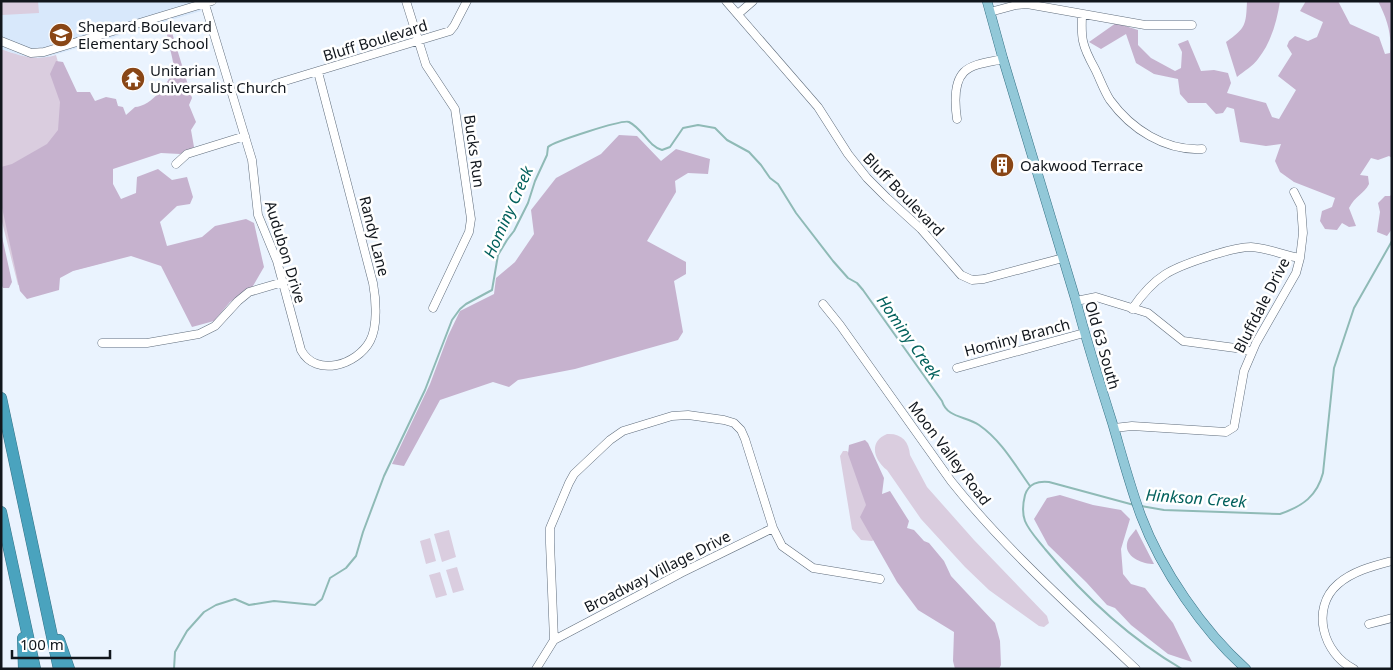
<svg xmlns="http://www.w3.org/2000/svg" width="1393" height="670" font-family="'Noto Sans',sans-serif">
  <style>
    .built { fill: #d8e8fb }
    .green { fill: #dacddf }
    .forest { fill: #c6b2ce }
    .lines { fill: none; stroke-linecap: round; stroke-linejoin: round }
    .stream { stroke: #8fbab6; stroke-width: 2 }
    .minor-casing { stroke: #606d7c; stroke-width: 9 }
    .major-casing { stroke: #367285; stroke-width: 10 }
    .highway-casing { stroke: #367285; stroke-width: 12 }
    .minor { stroke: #fff; stroke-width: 8 }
    .major { stroke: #92c8d8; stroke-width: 9 }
    .highway { stroke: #4aa3be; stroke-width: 11 }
    .labels { text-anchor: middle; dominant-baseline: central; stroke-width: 5; stroke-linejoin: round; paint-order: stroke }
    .poi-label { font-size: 15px; fill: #11161c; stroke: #fff; text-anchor: start }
    .street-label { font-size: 15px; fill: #11161c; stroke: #fff }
    .water-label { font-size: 16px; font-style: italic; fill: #02605c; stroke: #fff }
  </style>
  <rect width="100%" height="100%" fill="#eaf3fe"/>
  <path class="built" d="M1 1H198L201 11 44 58 24 57 1 49Z"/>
  <path class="green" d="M1 1H38L39 13 2 15Z
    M1 49C20 56 36 61 56 55L114 260 18 285 1 218Z
    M887 434C901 433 909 441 910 455L927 487 974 540 1047 616 1049 623 1044 627 1039 626 989 590 965 567 921 519 887 470C874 460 868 442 887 434Z
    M843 451H847L850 454 877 538 872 541 861 540 852 529 840 456Z
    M449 530 456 557 442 562 434 534Z
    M430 538 436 561 426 564 420 541Z
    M457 567 464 590 453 593 446 570Z
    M440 572 447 595 436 598 429 575Z"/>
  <path class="forest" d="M1247 1H1280C1277 21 1271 43 1258 59 1253 66 1244 71 1237 77L1226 42C1246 28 1246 25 1247 1Z
    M1306 1H1338L1350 24 1379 37 1385 54 1390 53C1392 34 1387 19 1378 1H1392V158L1389 156 1378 160 1371 158 1360 175 1368 176 1369 184C1364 194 1355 196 1349 208L1356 226 1349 227 1342 223 1337 230 1325 229 1320 221 1322 211 1332 207 1335 198 1294 182 1280 172 1275 161 1281 144 1266 146 1240 142 1234 109 1227 107 1223 113 1216 114 1206 103H1188L1180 94 1178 79 1154 74 1136 63 1126 34 1101 49 1089 42 1116 23 1138 30V45L1151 58 1175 71 1181 68 1182 52 1178 44 1188 40 1201 71 1214 70 1228 73 1231 83 1227 93 1266 103 1272 117 1279 119 1296 90 1278 76 1292 54 1287 46 1289 41 1295 36 1308 41 1317 37 1323 22 1300 11Z
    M170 26 192 98 189 105 196 122 191 130 194 147 180 154 161 153 113 169V184L121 199 136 193 137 177 158 169 172 180 187 177 193 197 190 204 177 206 160 222 167 246 202 237 215 226 246 219 254 223 264 267 253 286 230 302 214 321 192 327 161 266 131 256 73 271 60 278 59 290 27 299 20 291 1 203V167L12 164 47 144 58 130 60 102 50 74 56 61 63 62 77 92H90L95 101 106 97 116 99 118 106 123 107 126 115 135 107C151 107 175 79 173 62 171 49 166 40 167 27Z
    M619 135 637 136 661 161 676 149 710 159 708 174 688 173 675 181 676 192 647 241 686 262V274L674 281 683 332 678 340 575 369 518 380 509 387 493 382 440 400 404 466 392 464 430 384 448 336 460 311 494 294 496 278 515 262 534 234 531 210 556 178 601 154Z
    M1392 194V229L1387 236 1377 232 1380 212 1378 203 1385 196H1390Z
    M1 232 12 282 9 288H3L1 284Z
    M865 440 868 443 884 478 882 494 890 491 909 521 907 528 914 530 924 541 929 543 944 561 951 576 995 623 1000 641 1001 665 999 669H955L953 661 954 632 918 610 897 582 860 517 866 505 848 454 849 445Z
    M1060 495 1093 505 1121 510 1130 519 1121 549 1123 574 1131 584 1145 588 1173 623 1192 662 1168 654 1131 625 1115 608 1107 605 1086 582 1048 545 1034 519 1047 498Z
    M1136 529 1154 564C1141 564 1120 555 1129 538 1131 535 1134 532 1136 529Z"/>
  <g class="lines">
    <path class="stream" d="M1134 505 1049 482C1038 481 1029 483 1025 495 1023 503 1022 513 1025 521 1029 531 1038 540 1045 549 1083 595 1129 638 1182 669
      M1141 506 1164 510 1280 514C1303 506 1317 496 1323 473L1334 368 1354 308 1392 241
      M174 669 175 652 187 631 204 612 216 605 235 599 249 605 274 601 315 605 322 599 330 578 346 568 356 556 363 532 384 476 425 390 452 320 460 309 466 304 492 290 498 255 507 240 514 231 528 203 535 181 547 155 548 147C553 142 623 119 629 122 643 129 648 146 662 150L670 147 683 128 698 125 715 128 727 140 749 152 761 165 770 178 778 184 796 213 833 261 848 278 857 283 863 290 942 401C947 418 966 416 979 425 1001 440 1015 465 1030 486"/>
    <g class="minor-casing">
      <path id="minor" d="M204 1 252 160 258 215 277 261 301 350C316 378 357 365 370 341 378 326 376 299 373 283L318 72
        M406 1 426 65 455 109 471 219 469 232 433 308
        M726 1 818 107 848 154 867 178 887 198 921 229 961 275 972 280 984 279 1063 258
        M990 12 1016 5 1027 4 1145 25H1192
        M738 14 753 1
        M1082 14C1082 23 1081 32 1083 41 1085 51 1090 60 1095 69 1100 79 1104 91 1110 100 1131 129 1165 151 1202 149
        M1 41 31 53 44 52 212 1
        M275 84 450 31 454 26 467 1
        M957 119C955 105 953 83 964 72 973 63 991 62 1003 59
        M176 164 187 154 245 136
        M1076 301 1096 297 1148 313 1183 341 1243 349 1251 352
        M823 304 840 325 951 481C1006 550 1072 608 1136 669
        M1132 309C1155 275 1172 268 1210 256 1223 252 1237 247 1251 247 1269 248 1284 256 1300 258
        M102 343H147L199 334 215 326 238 301 249 292 283 282
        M957 368 1084 333
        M1114 428 1132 426 1226 432 1234 427 1244 371 1256 343 1296 273 1300 258 1303 233 1301 206 1294 192
        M1369 624 1392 618
        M554 640 550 543V528L569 483 574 474 610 440 623 431 672 416 688 415 724 420 734 423 741 430 745 439 773 528
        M536 669 554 640 681 573 773 528 782 546 813 568 880 579
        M1354 669C1323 654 1310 608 1338 584 1353 571 1373 566 1392 561"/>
    </g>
    <g class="major-casing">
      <path id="major" d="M987 1 1003 59 1076 301C1087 343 1100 384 1113 425 1122 456 1130 486 1141 516 1161 569 1203 631 1246 669"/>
    </g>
    <g class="highway-casing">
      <path id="highway" d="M1 398 59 669
        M1 512 35 669
        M23 638 24 669
        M59 640 69 669"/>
    </g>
    <use href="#minor" class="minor"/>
    <use href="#major" class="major"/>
    <use href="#highway" class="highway"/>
  </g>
  <defs>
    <g id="school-disc" transform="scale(1.25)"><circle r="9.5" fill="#894616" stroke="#fff"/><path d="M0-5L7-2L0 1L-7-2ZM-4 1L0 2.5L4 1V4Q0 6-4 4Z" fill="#fff"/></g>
    <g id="temple-disc" transform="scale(1.25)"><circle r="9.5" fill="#894616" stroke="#fff"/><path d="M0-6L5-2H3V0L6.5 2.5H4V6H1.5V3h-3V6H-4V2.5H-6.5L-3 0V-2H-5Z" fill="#fff"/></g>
    <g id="building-disc" transform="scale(1.25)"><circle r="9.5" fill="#894616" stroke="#fff"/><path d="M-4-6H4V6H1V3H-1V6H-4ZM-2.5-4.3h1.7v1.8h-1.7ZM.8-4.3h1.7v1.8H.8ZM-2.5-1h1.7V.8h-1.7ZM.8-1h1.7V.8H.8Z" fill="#fff"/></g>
  </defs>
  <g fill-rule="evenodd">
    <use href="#school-disc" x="61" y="35"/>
    <use href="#temple-disc" x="133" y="79"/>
    <use href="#building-disc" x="1002" y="165"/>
  </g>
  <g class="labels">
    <g class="poi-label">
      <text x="78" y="26">Shepard Boulevard<tspan x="78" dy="17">Elementary School</tspan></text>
      <text x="150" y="70">Unitarian<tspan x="150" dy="17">Universalist Church</tspan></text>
      <text x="1020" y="165">Oakwood Terrace</text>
    </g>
    <g class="street-label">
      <text transform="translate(375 40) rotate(-17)">Bluff Boulevard</text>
      <text transform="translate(475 151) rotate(82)">Bucks Run</text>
      <text transform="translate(904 194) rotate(46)">Bluff Boulevard</text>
      <text transform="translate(375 236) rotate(76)">Randy Lane</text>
      <text transform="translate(286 252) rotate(73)">Audubon Drive</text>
      <text transform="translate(1261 305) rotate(-63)">Bluffdale Drive</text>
      <text transform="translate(1017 337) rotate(-15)">Hominy Branch</text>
      <text transform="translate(1103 345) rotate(74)">Old 63 South</text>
      <text transform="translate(950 453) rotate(53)">Moon Valley Road</text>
      <text transform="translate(657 571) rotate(-27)">Broadway Village Drive</text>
    </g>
    <g class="water-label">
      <text transform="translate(508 212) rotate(-66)">Hominy Creek</text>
      <text transform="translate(909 337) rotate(55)">Hominy Creek</text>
      <text transform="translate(1196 498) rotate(4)">Hinkson Creek</text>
    </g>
  </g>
  <rect width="1393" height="670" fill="none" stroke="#11161c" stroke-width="5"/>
  <path d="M12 650v8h98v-8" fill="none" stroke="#11161c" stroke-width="2.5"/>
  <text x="20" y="650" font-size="15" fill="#11161c" stroke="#ffffff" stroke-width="4" paint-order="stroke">100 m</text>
</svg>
